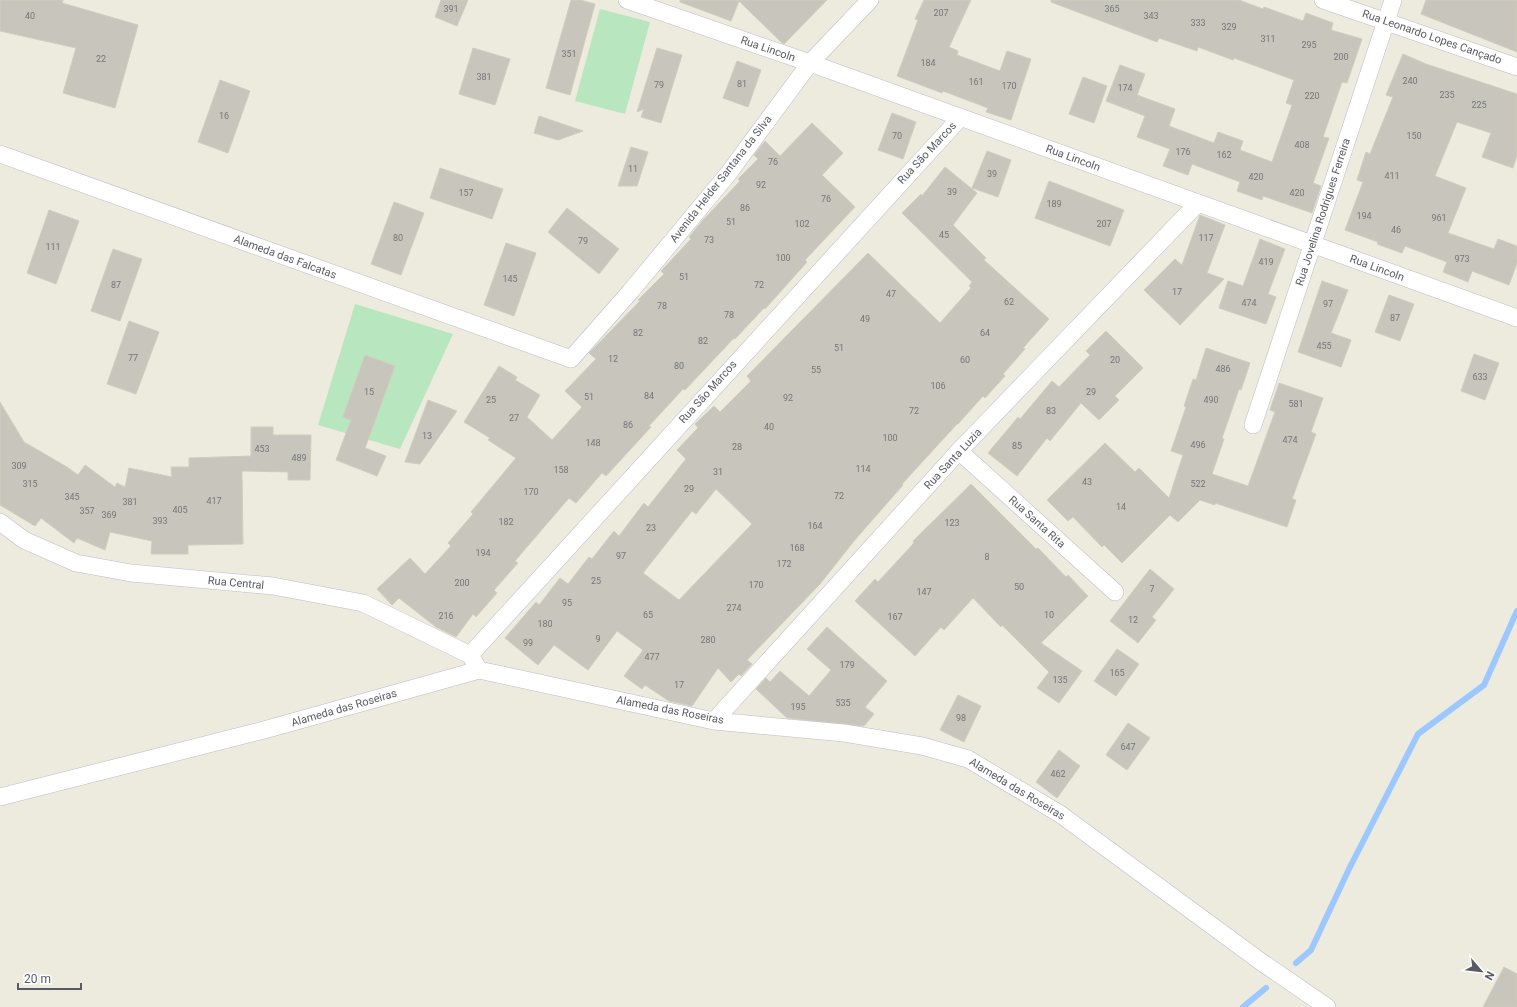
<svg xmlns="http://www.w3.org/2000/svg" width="1517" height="1007" font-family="Roboto,sans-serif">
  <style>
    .green { fill: #b8e6be }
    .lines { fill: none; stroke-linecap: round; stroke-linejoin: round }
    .stream { stroke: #9cc8ff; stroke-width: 6 }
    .building { fill: #c7c5bc; stroke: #d1cdbd; fill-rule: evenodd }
    .street-casing { stroke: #bcbdc4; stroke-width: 18 }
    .street { stroke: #fff; stroke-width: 17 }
    .labels { text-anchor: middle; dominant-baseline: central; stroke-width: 3; stroke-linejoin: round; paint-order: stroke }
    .number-label { font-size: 9px; fill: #747678 }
    .street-label { font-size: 11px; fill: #585b61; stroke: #fff }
  </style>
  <rect width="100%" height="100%" fill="#ecebde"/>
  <path class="green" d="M600 9 650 22 625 114 575 101Z
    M355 304 453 334 400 449 318 425Z"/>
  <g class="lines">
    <path class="stream" d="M1296 963 1311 950 1349 869 1418 734 1484 685 1517 611
      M1243 1007 1266 988"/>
  </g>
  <path class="building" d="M0 0H63L62 3 138 25 115 108 63 93 76 48 0 31Z
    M441 0H468L457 26 435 17Z
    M571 0H580L595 4 570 95 546 88Z
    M680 0H827L784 44 781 42 739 1 731 21 680 2Z
    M924 0H971L949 47 958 51 957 55 1000 71 1007 51 1031 59 1011 120 986 112 988 108 943 91 942 93 897 76 918 20 915 19Z
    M1051 0H1239L1263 9 1264 7 1303 21 1306 13 1333 23 1331 30 1362 39 1347 83 1342 82 1323 137 1329 138 1313 183 1321 186 1312 213 1263 196 1262 200 1237 191 1240 182 1192 164 1188 175 1163 166 1170 149 1137 137 1145 116 1106 101 1120 65 1145 74 1137 95 1175 109 1169 126 1214 143 1218 132 1243 141 1240 150 1272 162 1292 105 1286 103 1294 80 1234 58 1233 60 1198 47 1197 51 1159 38 1157 42 1051 2Z
    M1426 0H1517V52L1421 14Z
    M473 48 510 59 495 105 459 94Z
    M657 48 682 55 661 123 641 117 644 109 637 112Z
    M1403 54 1426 64 1517 94V155L1513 168 1482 157 1491 133 1457 122 1435 176 1466 188 1448 233 1494 249 1498 239 1517 246V263L1509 285 1472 271 1468 282 1443 272 1447 262 1405 246 1402 253 1377 244 1378 242 1345 230 1363 182 1357 180 1366 152 1370 154 1393 97 1386 95Z
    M737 61 761 70 748 107 723 98Z
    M1083 77 1107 86 1094 123 1069 114Z
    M220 80 250 91 228 153 198 142Z
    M892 113 916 122 903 159 878 150Z
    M539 116 583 131 558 140 534 133Z
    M812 123 843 153 822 175 855 207 805 260 807 262 765 309 764 308 735 339 734 338 685 390 683 389 649 426 651 427 606 476 602 473 576 503 569 498 515 561 518 563 494 590 497 593 476 617 473 614 456 637 436 627 399 598 392 605 377 589 410 558 425 574 451 546 448 543 473 514 471 512 516 458 488 440 490 438 464 422 499 366 517 377 515 380 540 395 527 417 552 440 582 407 565 391 596 359 589 353 640 301 638 300 664 274 661 271 691 239 689 237 704 219 740 181 738 179 758 159 754 155 765 141 780 156Z
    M631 147 648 152 637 186H618Z
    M987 151 1011 160 998 197 972 188Z
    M945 167 977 193 953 225 986 258 984 260 1049 319 1023 348 1025 349 1003 374 1005 376 985 398 983 396 958 424H957L902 484 903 485 854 541 820 584 747 660 752 664 741 676 739 674 731 682 718 668 692 706 669 701 645 685 642 689 624 676 643 650 617 631 588 670 554 645 538 665 505 638 536 602 539 605 560 578 568 584 589 557 592 559 614 531 619 536 644 503 648 507 686 459 677 450 698 428 695 424 714 406 720 412 751 381 747 376 868 253 940 323 971 288 969 286 972 282 902 213 921 194 922 196ZM716 489 752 524 679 600 643 573 692 511 696 514Z
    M440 168 503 189 492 219 430 198Z
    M1049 181 1124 210 1110 246 1035 218Z
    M394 202 424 213 401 275 371 264Z
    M567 208 619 249 599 274 548 232Z
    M49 210 79 221 56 284 27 273Z
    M1200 215 1225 225 1207 273 1224 279 1180 325 1144 290 1175 259 1182 265Z
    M1260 239 1285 249 1268 294 1276 297 1266 324 1219 308 1228 281 1243 286Z
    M506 243 536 253 514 316 484 305Z
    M113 249 142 259 120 321 91 311Z
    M1322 281 1348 290 1331 333 1351 340 1341 367 1298 352Z
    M1389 295 1414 304 1400 341 1375 332Z
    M129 321 159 332 136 394 107 384Z
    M1106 331 1143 368 1115 396 1119 400 1099 420 1081 403 1050 441 1047 438 1017 476 988 453 1018 417 1020 419 1052 381 1059 387 1090 355 1086 351Z
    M1206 348 1250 363 1241 390 1239 389 1222 438 1224 439 1212 474 1248 486 1275 412 1270 410 1279 383 1323 398 1311 432 1316 434 1292 499 1296 500 1287 527 1215 503V505L1200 500 1178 522 1170 515 1122 563 1104 545 1102 547 1073 517 1068 521 1047 500 1105 443 1135 472 1139 468 1169 498 1183 455 1171 451 1186 407 1184 406 1193 379 1196 380Z
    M1474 354 1499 363 1485 400 1461 391Z
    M365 355 395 366 365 448 386 456 377 476 336 460 351 420 343 417Z
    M428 400 457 411 420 464 405 462Z
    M0 402 24 442 67 467 78 475 85 465 115 487 117 483 125 487 129 468 172 477 171 467H189V458L251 456V427H273V435H311L310 480H288V472L242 471 243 544 188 545V554H151L152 541 110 532 105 550 77 538 74 543 41 518 35 526 0 505Z
    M971 484 1036 549 1038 548 1066 577 1068 575 1088 596 1041 643 1082 671 1059 703 1037 688 1049 672 1002 625 1001 627 973 598 944 630 941 627 915 656 855 601 875 579 878 582 914 543 913 541Z
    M1150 569 1174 589 1152 617 1156 620 1138 643 1110 621Z
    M827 627 887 681 865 707 874 714 864 726 787 718 756 689 766 678 770 682 780 671 809 696 831 670 807 649Z
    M1117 649 1139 664 1116 696 1094 681Z
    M958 695 981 706 964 742 940 730Z
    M1128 723 1150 738 1127 770 1106 755Z
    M1059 750 1080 766 1057 798 1036 782Z
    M1504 967 1517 974V1007H1483Z"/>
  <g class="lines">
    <g class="street-casing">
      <path id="street" d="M627 0 810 63 1517 318
        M1323 0 1517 67
        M0 154 571 359 630 292 728 174 810 63 870 0
        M1253 425 1393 0
        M959 451 1115 592
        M0 522 24 540 76 563 131 573 273 586 363 603 470 655
        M479 670 470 655 960 118
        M714 721 959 451 1198 203
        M0 797 264 730 479 670 714 721 844 733 922 746 968 759 1060 814 1260 961 1327 1007"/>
    </g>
    <use href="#street" class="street"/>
  </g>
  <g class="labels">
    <g class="number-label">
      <text x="451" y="9">391</text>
      <text x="1112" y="9">365</text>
      <text x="941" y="13">207</text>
      <text x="30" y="16">40</text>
      <text x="1151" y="16">343</text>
      <text x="1198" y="23">333</text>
      <text x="1229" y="27">329</text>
      <text x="1268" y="39">311</text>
      <text x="1309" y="45">295</text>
      <text x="569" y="54">351</text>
      <text x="1341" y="57">200</text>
      <text x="101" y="59">22</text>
      <text x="928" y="63">184</text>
      <text x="484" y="77">381</text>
      <text x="1410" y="81">240</text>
      <text x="976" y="82">161</text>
      <text x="742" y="84">81</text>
      <text x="659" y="85">79</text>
      <text x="1009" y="86">170</text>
      <text x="1125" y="88">174</text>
      <text x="1447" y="95">235</text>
      <text x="1312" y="96">220</text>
      <text x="1479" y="105">225</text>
      <text x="224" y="116">16</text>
      <text x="897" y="136">70</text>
      <text x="1414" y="136">150</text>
      <text x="1302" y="145">408</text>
      <text x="1183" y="152">176</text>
      <text x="1224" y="155">162</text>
      <text x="773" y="162">76</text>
      <text x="633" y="169">11</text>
      <text x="992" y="174">39</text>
      <text x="1392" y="176">411</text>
      <text x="1256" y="177">420</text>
      <text x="761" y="185">92</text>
      <text x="952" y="192">39</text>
      <text x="466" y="193">157</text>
      <text x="1297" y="193">420</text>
      <text x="826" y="199">76</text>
      <text x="1054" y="204">189</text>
      <text x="745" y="208">86</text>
      <text x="1364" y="216">194</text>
      <text x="1439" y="218">961</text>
      <text x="731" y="222">51</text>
      <text x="802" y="224">102</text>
      <text x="1104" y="224">207</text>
      <text x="1396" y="230">46</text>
      <text x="944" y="235">45</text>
      <text x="398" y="238">80</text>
      <text x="1206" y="238">117</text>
      <text x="709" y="240">73</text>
      <text x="583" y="241">79</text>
      <text x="53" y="247">111</text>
      <text x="783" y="258">100</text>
      <text x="1462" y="259">973</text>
      <text x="1266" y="262">419</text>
      <text x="684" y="277">51</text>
      <text x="510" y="279">145</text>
      <text x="116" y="285">87</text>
      <text x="759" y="285">72</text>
      <text x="1177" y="292">17</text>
      <text x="891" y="294">47</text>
      <text x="1009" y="302">62</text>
      <text x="1249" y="303">474</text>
      <text x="1328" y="304">97</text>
      <text x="662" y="306">78</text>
      <text x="729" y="315">78</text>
      <text x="1395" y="318">87</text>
      <text x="865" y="319">49</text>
      <text x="638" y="333">82</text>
      <text x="985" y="333">64</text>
      <text x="703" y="341">82</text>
      <text x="1324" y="346">455</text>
      <text x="839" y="348">51</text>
      <text x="133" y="358">77</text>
      <text x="613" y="359">12</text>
      <text x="965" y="360">60</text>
      <text x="1115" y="360">20</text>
      <text x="679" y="366">80</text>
      <text x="1223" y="369">486</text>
      <text x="816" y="370">55</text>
      <text x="1480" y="377">633</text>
      <text x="938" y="386">106</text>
      <text x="369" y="392">15</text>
      <text x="1091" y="392">29</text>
      <text x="649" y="396">84</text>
      <text x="589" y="397">51</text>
      <text x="788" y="398">92</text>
      <text x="491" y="400">25</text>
      <text x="1211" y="400">490</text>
      <text x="1296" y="404">581</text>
      <text x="914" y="411">72</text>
      <text x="1051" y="411">83</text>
      <text x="514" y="418">27</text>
      <text x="628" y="425">86</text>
      <text x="769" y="427">40</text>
      <text x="427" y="436">13</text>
      <text x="890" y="438">100</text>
      <text x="1290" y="440">474</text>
      <text x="593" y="443">148</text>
      <text x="1198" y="445">496</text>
      <text x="1017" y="446">85</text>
      <text x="737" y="447">28</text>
      <text x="262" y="449">453</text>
      <text x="299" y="458">489</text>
      <text x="19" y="466">309</text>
      <text x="863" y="469">114</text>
      <text x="561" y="470">158</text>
      <text x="718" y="472">31</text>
      <text x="1087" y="482">43</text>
      <text x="30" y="484">315</text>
      <text x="1198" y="484">522</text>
      <text x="689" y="489">29</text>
      <text x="531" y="492">170</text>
      <text x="839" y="496">72</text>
      <text x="72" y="497">345</text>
      <text x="214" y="501">417</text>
      <text x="130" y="502">381</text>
      <text x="1121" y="507">14</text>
      <text x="180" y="510">405</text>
      <text x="87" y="511">357</text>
      <text x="109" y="515">369</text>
      <text x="160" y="521">393</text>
      <text x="506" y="522">182</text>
      <text x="952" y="523">123</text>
      <text x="815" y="526">164</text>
      <text x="651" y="528">23</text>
      <text x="797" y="548">168</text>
      <text x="483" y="553">194</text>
      <text x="621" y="556">97</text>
      <text x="987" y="557">8</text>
      <text x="784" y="564">172</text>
      <text x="596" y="581">25</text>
      <text x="462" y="583">200</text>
      <text x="756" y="585">170</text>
      <text x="1019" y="587">50</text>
      <text x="1152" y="589">7</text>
      <text x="924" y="592">147</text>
      <text x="567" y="603">95</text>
      <text x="734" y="608">274</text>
      <text x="648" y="615">65</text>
      <text x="1049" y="615">10</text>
      <text x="446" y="616">216</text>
      <text x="895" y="617">167</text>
      <text x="1133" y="620">12</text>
      <text x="545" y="624">180</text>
      <text x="598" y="639">9</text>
      <text x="708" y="640">280</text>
      <text x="528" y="643">99</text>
      <text x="652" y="657">477</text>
      <text x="847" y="665">179</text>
      <text x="1117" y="673">165</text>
      <text x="1060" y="680">135</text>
      <text x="679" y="685">17</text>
      <text x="843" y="703">535</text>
      <text x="798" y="707">195</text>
      <text x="961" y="718">98</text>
      <text x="1128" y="747">647</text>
      <text x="1058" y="774">462</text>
    </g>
    <g class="street-label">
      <text transform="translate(1432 37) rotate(19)">Rua Leonardo Lopes Cançado</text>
      <text transform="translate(768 49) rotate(19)">Rua Lincoln</text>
      <text transform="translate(927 153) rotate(-47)">Rua São Marcos</text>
      <text transform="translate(1073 158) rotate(20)">Rua Lincoln</text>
      <text transform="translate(721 179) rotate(-52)">Avenida Helder Santana da Silva</text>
      <text transform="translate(1323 212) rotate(-72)">Rua Jovelina Rodrigues Ferreira</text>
      <text transform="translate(285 257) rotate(20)">Alameda das Falcatas</text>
      <text transform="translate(1377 268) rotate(20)">Rua Lincoln</text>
      <text transform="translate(708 392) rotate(-48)">Rua São Marcos</text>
      <text transform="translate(953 459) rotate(-47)">Rua Santa Luzia</text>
      <text transform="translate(1037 522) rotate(42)">Rua Santa Rita</text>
      <text transform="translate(236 583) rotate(5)">Rua Central</text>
      <text transform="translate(344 708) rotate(-16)">Alameda das Roseiras</text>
      <text transform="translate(670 710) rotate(11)">Alameda das Roseiras</text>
      <text transform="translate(1017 789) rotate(31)">Alameda das Roseiras</text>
    </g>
  </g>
  <g transform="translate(1481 971) rotate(118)" stroke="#ffffff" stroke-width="3" paint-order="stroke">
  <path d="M0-3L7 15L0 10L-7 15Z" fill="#585b61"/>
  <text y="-6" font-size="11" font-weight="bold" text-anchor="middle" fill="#585b61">N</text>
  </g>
  <path d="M18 983v6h63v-6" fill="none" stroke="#585b61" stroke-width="2"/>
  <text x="24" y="983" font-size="12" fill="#585b61" stroke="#ffffff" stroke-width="3" paint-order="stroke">20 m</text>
</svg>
